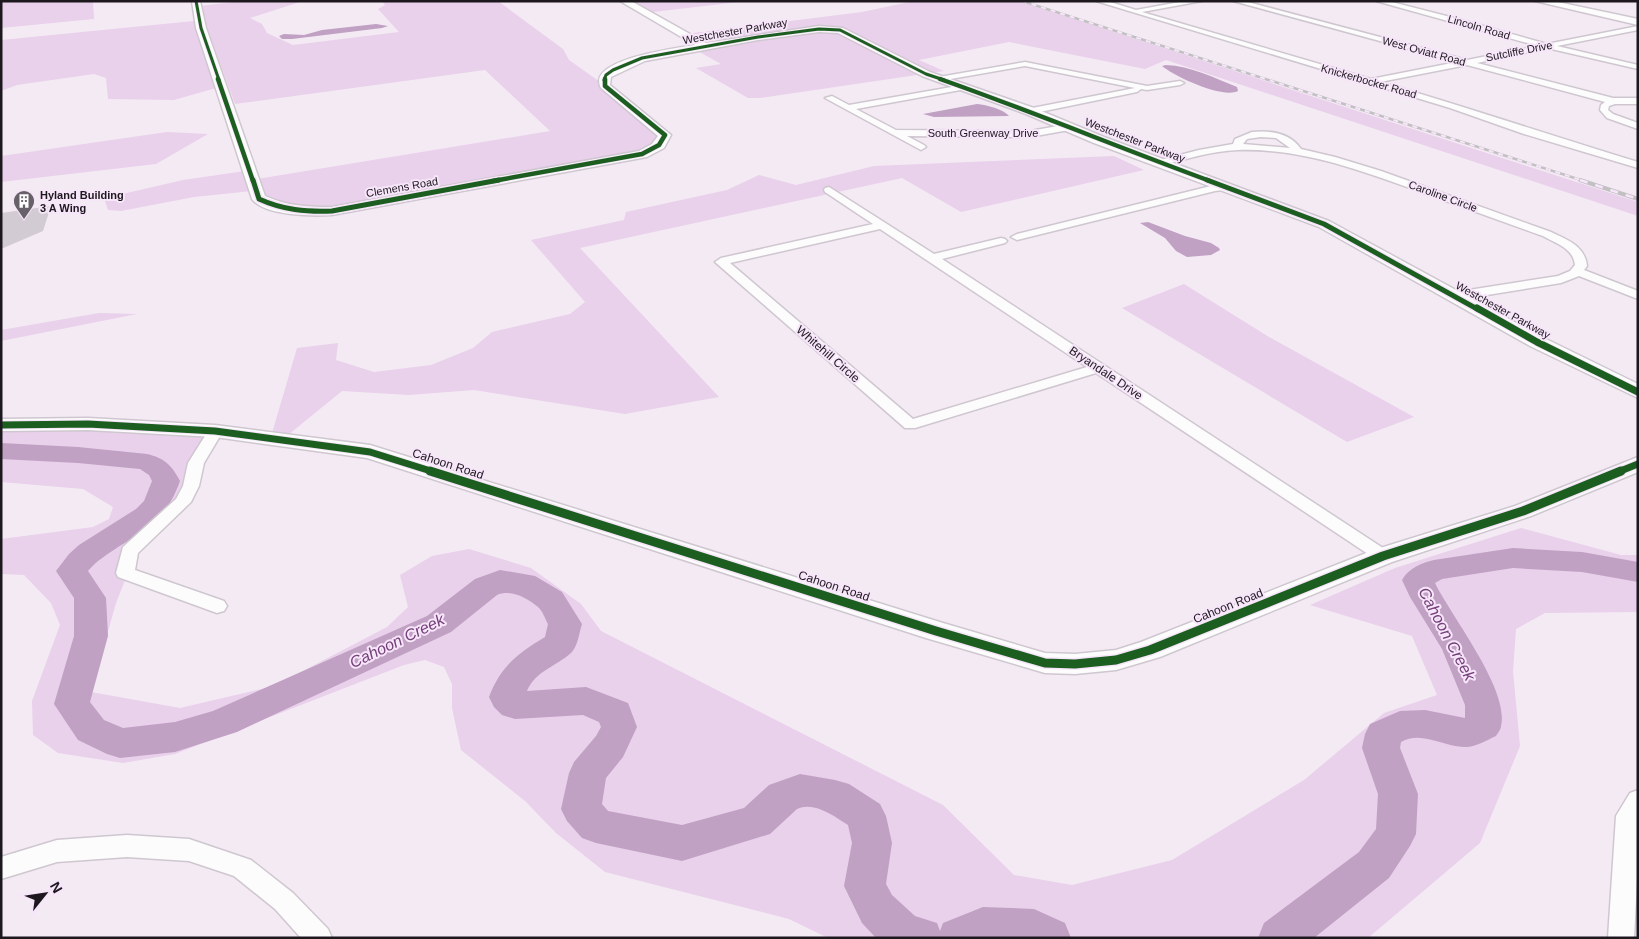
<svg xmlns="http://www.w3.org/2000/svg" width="1639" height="939" font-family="Helvetica,sans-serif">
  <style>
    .green { fill: #e9d0eb }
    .water { fill: #c0a0c3 }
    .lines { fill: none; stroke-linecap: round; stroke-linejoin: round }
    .river { fill: #c0a0c3; fill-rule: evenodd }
    .building { fill: #d3cbd4 }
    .street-casing { stroke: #cfc7cf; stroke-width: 3 }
    .secondary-casing { stroke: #cfc7cf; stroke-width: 3 }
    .street { fill: #fdfcfd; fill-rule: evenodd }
    .secondary { fill: #fdfcfd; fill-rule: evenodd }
    .rail-far1-casing { stroke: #c2c0c3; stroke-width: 2.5 }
    .rail-casing { stroke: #c2c0c3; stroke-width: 4 }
    .rail-far1 { stroke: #f7e5f9; stroke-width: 2; stroke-dasharray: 5; stroke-linecap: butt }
    .rail { stroke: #f7e5f9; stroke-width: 2.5; stroke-dasharray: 8; stroke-linecap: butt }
    .cycleway-far4-casing { stroke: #f7e5f9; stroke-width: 4.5 }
    .cycleway-far3-casing { stroke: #f7e5f9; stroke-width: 6 }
    .cycleway-far2-casing { stroke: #f7e5f9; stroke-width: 8 }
    .cycleway-far1-casing { stroke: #f7e5f9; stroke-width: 9 }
    .cycleway-casing { stroke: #f7e5f9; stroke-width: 12 }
    .cycleway-far4 { stroke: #1b5e20; stroke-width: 3 }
    .cycleway-far3 { stroke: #1b5e20; stroke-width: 4.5 }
    .cycleway-far2 { stroke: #1b5e20; stroke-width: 5 }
    .cycleway-far1 { stroke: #1b5e20; stroke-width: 7 }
    .cycleway { stroke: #1b5e20; stroke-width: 9 }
    .labels { text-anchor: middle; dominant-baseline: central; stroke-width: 4; stroke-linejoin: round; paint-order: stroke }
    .far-street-label { font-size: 11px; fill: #1d171e; stroke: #f7e5f9 }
    .far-poi-label { font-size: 11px; font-weight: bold; fill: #1d171e; stroke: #f7e5f9; text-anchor: start }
    .street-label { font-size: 12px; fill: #1d171e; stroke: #f7e5f9 }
    .near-water-label { font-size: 16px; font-style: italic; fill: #74407a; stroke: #f7e5f9 }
  </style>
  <rect width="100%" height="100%" fill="#f4eaf4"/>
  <path class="green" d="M1 1H93L94 19 1 28Z
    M243 1H303L250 18 262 24 267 33 293 45 399 32 378 9 385 5 382 1H498L563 49 569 60 600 82 602 90 651 127 657 134V140L644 151 333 208 310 210 264 198 257 179 550 131 485 70 235 104 199 6Z
    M633 1H747L653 12Z
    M914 1H1018L1638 202V216L1166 60 1145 69 1009 42 919 60 944 71 760 98H748L696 68 721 64 696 50 709 47 685 34 862 12Z
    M194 21 200 44H206V59L216 88 174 100 108 99 106 78 94 74 17 85 1 91V40Z
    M167 132 208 134 156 164 1 182V156Z
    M1114 156 1144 170 961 212 902 178 580 248 719 397 625 414 474 390 409 395 342 391 288 435 272 433 297 348 338 343 336 360 374 372 431 365 473 348 492 332 570 314 585 302 531 240 624 220 626 212 727 190 759 175 796 185 874 166Z
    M245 171 252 191 194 197 121 211 108 210 105 201 118 195 183 180Z
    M1184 284 1269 337 1414 417 1347 442 1122 308Z
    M99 313 137 314 1 341V330Z
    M1 423 223 428 204 466 193 498 137 550 116 603 91 692 180 708 274 686 387 627 408 607 400 575 432 556 469 549 531 568 581 604 601 631 943 805 1014 875 1072 885 1172 860 1304 780 1384 713 1437 695 1412 636 1310 605 1395 568 1521 528 1621 555H1638V612L1545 613 1516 629 1513 671 1520 746 1480 843 1368 938H828L789 919 605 872 556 833 525 801 461 750 452 708V684L444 667 425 660 404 665 175 754 123 763 58 753 33 735 32 701 60 625 51 603 24 575 1 574V539L93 527 109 519 113 507 83 489 1 482Z"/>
  <path class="water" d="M376 24 388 26 382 28 292 39H282L279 36 284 34 304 35 322 30Z
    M1166 65C1190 66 1215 78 1237 87L1238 91C1222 99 1174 76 1162 66Z
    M977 104C987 105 1003 109 1009 116L934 117 923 114Z
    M1148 222 1185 236 1211 243 1219 248 1220 250 1211 255 1187 257 1176 251 1165 238 1140 223Z"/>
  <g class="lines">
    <path class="river" d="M1 443 78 447 147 454C164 458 172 465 180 481 167 517 150 528 118 547 108 554 96 561 88 571L106 598 108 636 90 702 104 720 123 728 175 722 213 711 427 616 475 579 500 570 535 576 562 592 582 624C579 633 578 646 571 653 557 666 535 671 527 691L586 687 628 703 637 727 623 757 606 778 602 804 608 811 682 825 744 808 769 785 800 774 835 780 849 784 880 804 886 816 892 843 886 884 892 895 915 916 937 923 940 931 943 923 983 907 1034 909 1065 923 1071 938H876L862 923 844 886 852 843 848 825C834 816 814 801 797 809L770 834 682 861 596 843 582 838 567 821 561 809 569 773 574 762 596 736 601 727 599 722 583 715 515 719 502 715 494 707 489 697C501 666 517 654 545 637L548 624C545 619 543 611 538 607 527 598 511 589 497 595L451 632 237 732 175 752 120 758 107 754 78 740 54 704 74 636V598L56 571 69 554 79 545 136 509 144 501 152 481 149 475 140 469 78 463 1 459Z
      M1513 548 1582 552 1638 562V582L1582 572 1513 568 1442 579 1435 583C1451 616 1510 690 1501 726 1501 729 1498 733 1496 736 1487 740 1476 747 1466 747 1445 748 1422 730 1401 742L1400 748 1418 794 1416 834 1410 846 1389 878 1314 938H1258L1264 923 1359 852 1376 829 1378 794 1362 748 1365 734 1370 724 1400 711 1425 710 1465 718V705L1442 649 1410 597 1402 580C1409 568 1421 563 1434 560Z"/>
  </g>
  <path class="building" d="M51 206 43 231 1 249V213Z"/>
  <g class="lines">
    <g class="street-casing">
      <path id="street" d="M1096 1H1107L1136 10 1185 1H1202L1142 12 1371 79 1457 62 1233 1H1244L1467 60 1538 46 1376 1H1388L1458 19 1547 44 1638 26V30L1557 46 1638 65V69L1547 48 1477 63 1613 98H1638V104H1615L1609 106 1608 110 1613 114 1638 123V129L1607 118 1600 110 1601 105 1605 102 1467 65 1380 82C1467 107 1552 136 1638 162V168L1524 134 1450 108Z
        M1025 62 1147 86 1180 81 1184 83 1180 85 1147 90 1141 89 1137 92 1030 114 1027 113V109L1135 88 1025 66 939 81 935 79 939 77Z
        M963 85 967 87 966 89 856 109 896 130 1030 131 1069 124 1073 127 1069 130 1030 137 907 136 924 145 926 147 921 150 825 98 832 96 849 105Z
        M1252 132C1271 130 1290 133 1301 149L1335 157 1381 171 1551 232C1568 240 1585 246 1587 266L1584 270 1638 291V299L1579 276 1561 283 1456 300 1452 299 1450 296 1456 292 1558 276 1570 271 1575 265C1573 248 1557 244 1543 236 1501 221 1460 206 1418 191 1360 170 1301 148 1238 150 1211 151 1186 159 1160 166L1155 163 1157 161 1199 150 1233 144 1235 139ZM1261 137 1276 138 1290 148 1243 144 1247 139Z
        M1227 184 1231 185 1232 187 1231 189 1215 191 1017 240 1011 237 1017 234 1215 185Z
        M829 187 934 254 1001 238 1005 239 1007 241 1005 243 942 259 1389 552 1392 556 1389 560 1383 562 1377 560 1096 373 915 428H905L715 262 721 258 873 224 825 192 824 190 825 188ZM880 229 1087 367 913 419 730 263Z
        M215 426 220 428 223 431 204 463 199 486 191 502 138 553 135 570 224 601 227 606 224 611 217 613 118 577 116 573 123 547 176 499 183 486 188 463 210 428Z
        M1638 790V860L1634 938H1608L1616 816 1630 793Z
        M127 835 189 839 251 860 293 893 328 929 332 938H301L275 909 234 876 189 861 127 857 57 862 1 879V857L57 840Z"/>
    </g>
    <g class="secondary-casing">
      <path id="secondary" d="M192 1H200L206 28 265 196C287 206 308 207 332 207L639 151 652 144 658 136 601 88C585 59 678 48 695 45L620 1H631L706 43 819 26 843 28 930 72 1034 108 1104 137 1329 221 1544 338 1638 384V398L1530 346 1319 227 1094 143 1026 114 922 76 838 33 819 32 758 40 645 61 611 77 610 85 671 135 664 148 647 157 332 215C312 216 265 216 252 199L196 28Z
        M1535 1H1553L1638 19V25Z
        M88 418 215 425 370 445 943 623 1045 653 1075 654 1116 650 1141 642 1374 550 1515 506 1638 457V472L1531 516 1392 562 1160 657 1116 670 1075 674 1045 673 926 638 367 458 215 437 88 430 1 431V419Z"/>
    </g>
    <use href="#street" class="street"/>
    <use href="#secondary" class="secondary"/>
    <g class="rail-far1-casing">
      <path id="rail-far1" d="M1022 1 1584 181"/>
    </g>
    <g class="rail-casing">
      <path id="rail" d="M1580 180 1638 199"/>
    </g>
    <use href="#rail-far1" class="rail-far1"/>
    <use href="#rail" class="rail"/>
    <g class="cycleway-far4-casing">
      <path id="cycleway-far4" d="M196 1 201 28 219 80
        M604 80 606 75 613 70 642 58 758 37 819 29 840 30 926 74 944 80"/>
    </g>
    <g class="cycleway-far3-casing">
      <path id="cycleway-far3" d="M218 79 253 181
        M940 79C1031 111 1120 148 1210 181
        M493 181 642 154 659 145 665 135 605 86V79"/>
    </g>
    <g class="cycleway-far2-casing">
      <path id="cycleway-far2" d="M253 180 259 199C283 210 306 212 332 211L499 180
        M1207 180 1324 224 1479 310"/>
    </g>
    <g class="cycleway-far1-casing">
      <path id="cycleway-far1" d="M1477 308 1537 342 1638 392
        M1 425 88 424 215 431 370 452 434 472
        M1618 472 1638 464"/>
    </g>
    <g class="cycleway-casing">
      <path id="cycleway" d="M430 471 936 631 1045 663 1075 664 1116 660 1150 650 1383 556 1523 511 1621 471"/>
    </g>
    <use href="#cycleway-far4" class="cycleway-far4"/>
    <use href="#cycleway-far3" class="cycleway-far3"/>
    <use href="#cycleway-far2" class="cycleway-far2"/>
    <use href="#cycleway-far1" class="cycleway-far1"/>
    <use href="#cycleway" class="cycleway"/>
  </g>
  <defs>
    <g id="building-pin" transform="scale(1.125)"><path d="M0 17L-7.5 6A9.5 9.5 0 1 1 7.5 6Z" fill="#686169" stroke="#f7e5f9"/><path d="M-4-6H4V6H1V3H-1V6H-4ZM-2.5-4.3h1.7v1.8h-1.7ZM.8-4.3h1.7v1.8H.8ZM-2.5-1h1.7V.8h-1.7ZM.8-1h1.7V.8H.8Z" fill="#fff"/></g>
  </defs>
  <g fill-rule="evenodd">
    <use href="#building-pin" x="24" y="201"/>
  </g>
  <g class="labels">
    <g class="far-street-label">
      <text transform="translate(1479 27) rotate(16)">Lincoln Road</text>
      <text transform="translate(735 31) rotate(-10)">Westchester Parkway</text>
      <text transform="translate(1424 51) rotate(15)">West Oviatt Road</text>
      <text transform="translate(1519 51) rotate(-11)">Sutcliffe Drive</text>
      <text transform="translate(1369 81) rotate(16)">Knickerbocker Road</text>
      <text x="983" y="133">South Greenway Drive</text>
      <text transform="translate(1135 140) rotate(21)">Westchester Parkway</text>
      <text transform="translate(402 187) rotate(-10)">Clemens Road</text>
      <text transform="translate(1443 196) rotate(20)">Caroline Circle</text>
      <text transform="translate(1503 310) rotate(29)">Westchester Parkway</text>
    </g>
    <g class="far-poi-label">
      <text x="40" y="195">Hyland Building<tspan x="40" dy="13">3 A Wing</tspan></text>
    </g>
    <g class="street-label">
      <text transform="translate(828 354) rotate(41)">Whitehill Circle</text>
      <text transform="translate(1106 373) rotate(34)">Bryandale Drive</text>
      <text transform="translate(448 464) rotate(18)">Cahoon Road</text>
      <text transform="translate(834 586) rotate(18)">Cahoon Road</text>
      <text transform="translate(1228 606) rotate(-22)">Cahoon Road</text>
    </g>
    <g class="near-water-label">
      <text transform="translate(1447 634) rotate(62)">Cahoon Creek</text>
      <text transform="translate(397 641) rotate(-26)">Cahoon Creek</text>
    </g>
  </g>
  <rect width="1639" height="939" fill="none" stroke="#1d171e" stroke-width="5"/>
  <g transform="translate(45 894) rotate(60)" stroke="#f7e5f9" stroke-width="4" paint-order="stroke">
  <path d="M0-4L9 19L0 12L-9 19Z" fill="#1d171e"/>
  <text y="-8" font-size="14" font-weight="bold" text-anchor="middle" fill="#1d171e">N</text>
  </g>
</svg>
